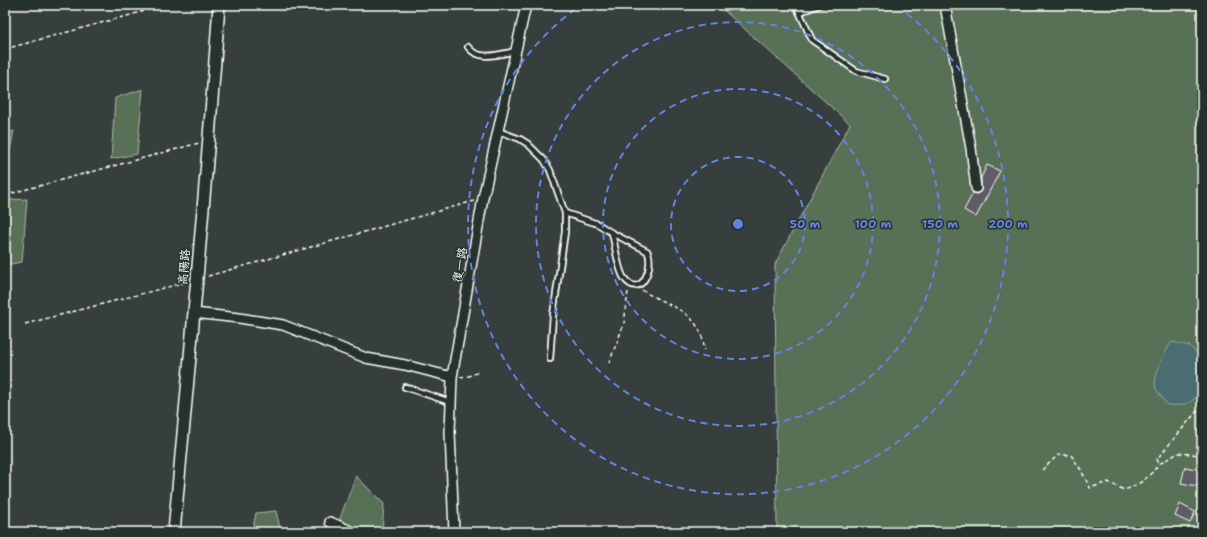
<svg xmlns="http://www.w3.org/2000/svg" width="1207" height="537" font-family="'Shantell Sans','LXGW WenKai TC',sans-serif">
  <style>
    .green { fill: #587056; stroke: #acb8aa }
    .water { fill: #4a6d70; stroke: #92a7a9 }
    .building { fill: #605c65; stroke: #fff }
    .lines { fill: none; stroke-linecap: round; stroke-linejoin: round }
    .service-casing { stroke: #fff; stroke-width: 8 }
    .minor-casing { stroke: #fff; stroke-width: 12 }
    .tertiary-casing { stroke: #fff; stroke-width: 14 }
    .path { stroke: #fff; stroke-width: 1.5; stroke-dasharray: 4 3; stroke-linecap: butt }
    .service { stroke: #26332d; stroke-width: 4.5 }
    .minor { stroke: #26332d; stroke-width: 9 }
    .tertiary { stroke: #26332d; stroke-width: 11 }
    .ring { fill: none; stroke: #6183e4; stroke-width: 2; stroke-dasharray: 7 5 }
    .labels { text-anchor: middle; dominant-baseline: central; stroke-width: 3; stroke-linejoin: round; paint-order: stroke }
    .street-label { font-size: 12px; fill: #fff; stroke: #26332d }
    .centre { fill: #6183e4; stroke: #26332d; stroke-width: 2 }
    .ring-label { font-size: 12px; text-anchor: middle; font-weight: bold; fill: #6183e4; stroke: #26332d; stroke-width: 3; stroke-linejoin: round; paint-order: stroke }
  </style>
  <rect width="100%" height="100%" fill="#373f3e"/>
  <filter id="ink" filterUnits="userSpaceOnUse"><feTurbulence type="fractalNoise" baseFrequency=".025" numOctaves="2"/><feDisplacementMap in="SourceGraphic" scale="8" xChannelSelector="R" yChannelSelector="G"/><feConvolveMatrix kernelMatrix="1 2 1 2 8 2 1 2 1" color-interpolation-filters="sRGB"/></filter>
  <g filter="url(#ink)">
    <path class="green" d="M718 5H1202V532H777L775 264 850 124Z
      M143 89 137 154 111 159 115 98Z
      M14 131 5 175V133Z
      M27 199 22 262 5 265V200Z
      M356 476 384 504 382 532H343L340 518Z
      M276 511 281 532H252L256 513Z"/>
    <path class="water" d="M1172 342 1190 346 1202 360V391C1190 404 1185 406 1167 405 1164 400 1159 394 1156 389 1152 377 1165 351 1172 342Z"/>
    <path class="building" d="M987 165 1000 171 976 217 964 210 973 193 977 194 981 191V178Z
      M1185 467 1202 470V487L1181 483Z
      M1180 504 1195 512 1190 523 1175 516Z"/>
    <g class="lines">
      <g class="service-casing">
        <path id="service" d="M796 5 812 40 856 71 885 79
          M800 12 819 5
          M468 47C479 62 500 54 516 51
          M498 131 520 139 528 144 544 160 550 170 565 213V232L553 315 550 359
          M565 213 598 224 612 233C615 244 618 270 624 278 642 302 655 263 647 251L612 233
          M405 387 450 402"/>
      </g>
      <g class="minor-casing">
        <path id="minor" d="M945 5 971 148 976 188
          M194 313 239 318 283 325 366 358 405 365 452 377
          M330 522 353 532
          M454 532 450 432 452 377 483 198 526 5"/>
      </g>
      <g class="tertiary-casing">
        <path id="tertiary" d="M174 532C190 356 207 181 219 5"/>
      </g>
      <path class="path" d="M5 49 167 5
        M5 195 199 143
        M208 276 474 201
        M642 290C659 302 685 307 697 326 702 333 703 341 705 350
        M25 324 187 282
        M609 363 624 324 628 291
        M460 377 469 376 479 372
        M1202 405 1157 459 1159 464 1178 453 1202 455
        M1042 470 1058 455H1071L1081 470 1090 488 1108 482 1124 490C1140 485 1149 477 1159 464"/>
      <use href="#service" class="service"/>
      <use href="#minor" class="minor"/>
      <use href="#tertiary" class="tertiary"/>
    </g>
  </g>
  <g class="ring">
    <circle cx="738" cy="224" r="67"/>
    <circle cx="738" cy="224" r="135"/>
    <circle cx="738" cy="224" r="202"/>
    <path d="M897 6A270 270 0 1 1 579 6"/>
  </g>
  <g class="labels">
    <g class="street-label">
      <text transform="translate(460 265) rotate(-80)">復一路</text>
      <text transform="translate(184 267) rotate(-85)">高陽路</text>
    </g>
  </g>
  <circle cx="738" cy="224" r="6" class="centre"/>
  <g class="ring-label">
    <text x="805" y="228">50 m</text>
    <text x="873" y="228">100 m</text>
    <text x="940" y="228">150 m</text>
    <text x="1008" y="228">200 m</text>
  </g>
  <rect width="1207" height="537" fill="none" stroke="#26332d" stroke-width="20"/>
  <rect x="10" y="10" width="1187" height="517" fill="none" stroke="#fff" stroke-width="1.5" filter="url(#ink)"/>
</svg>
